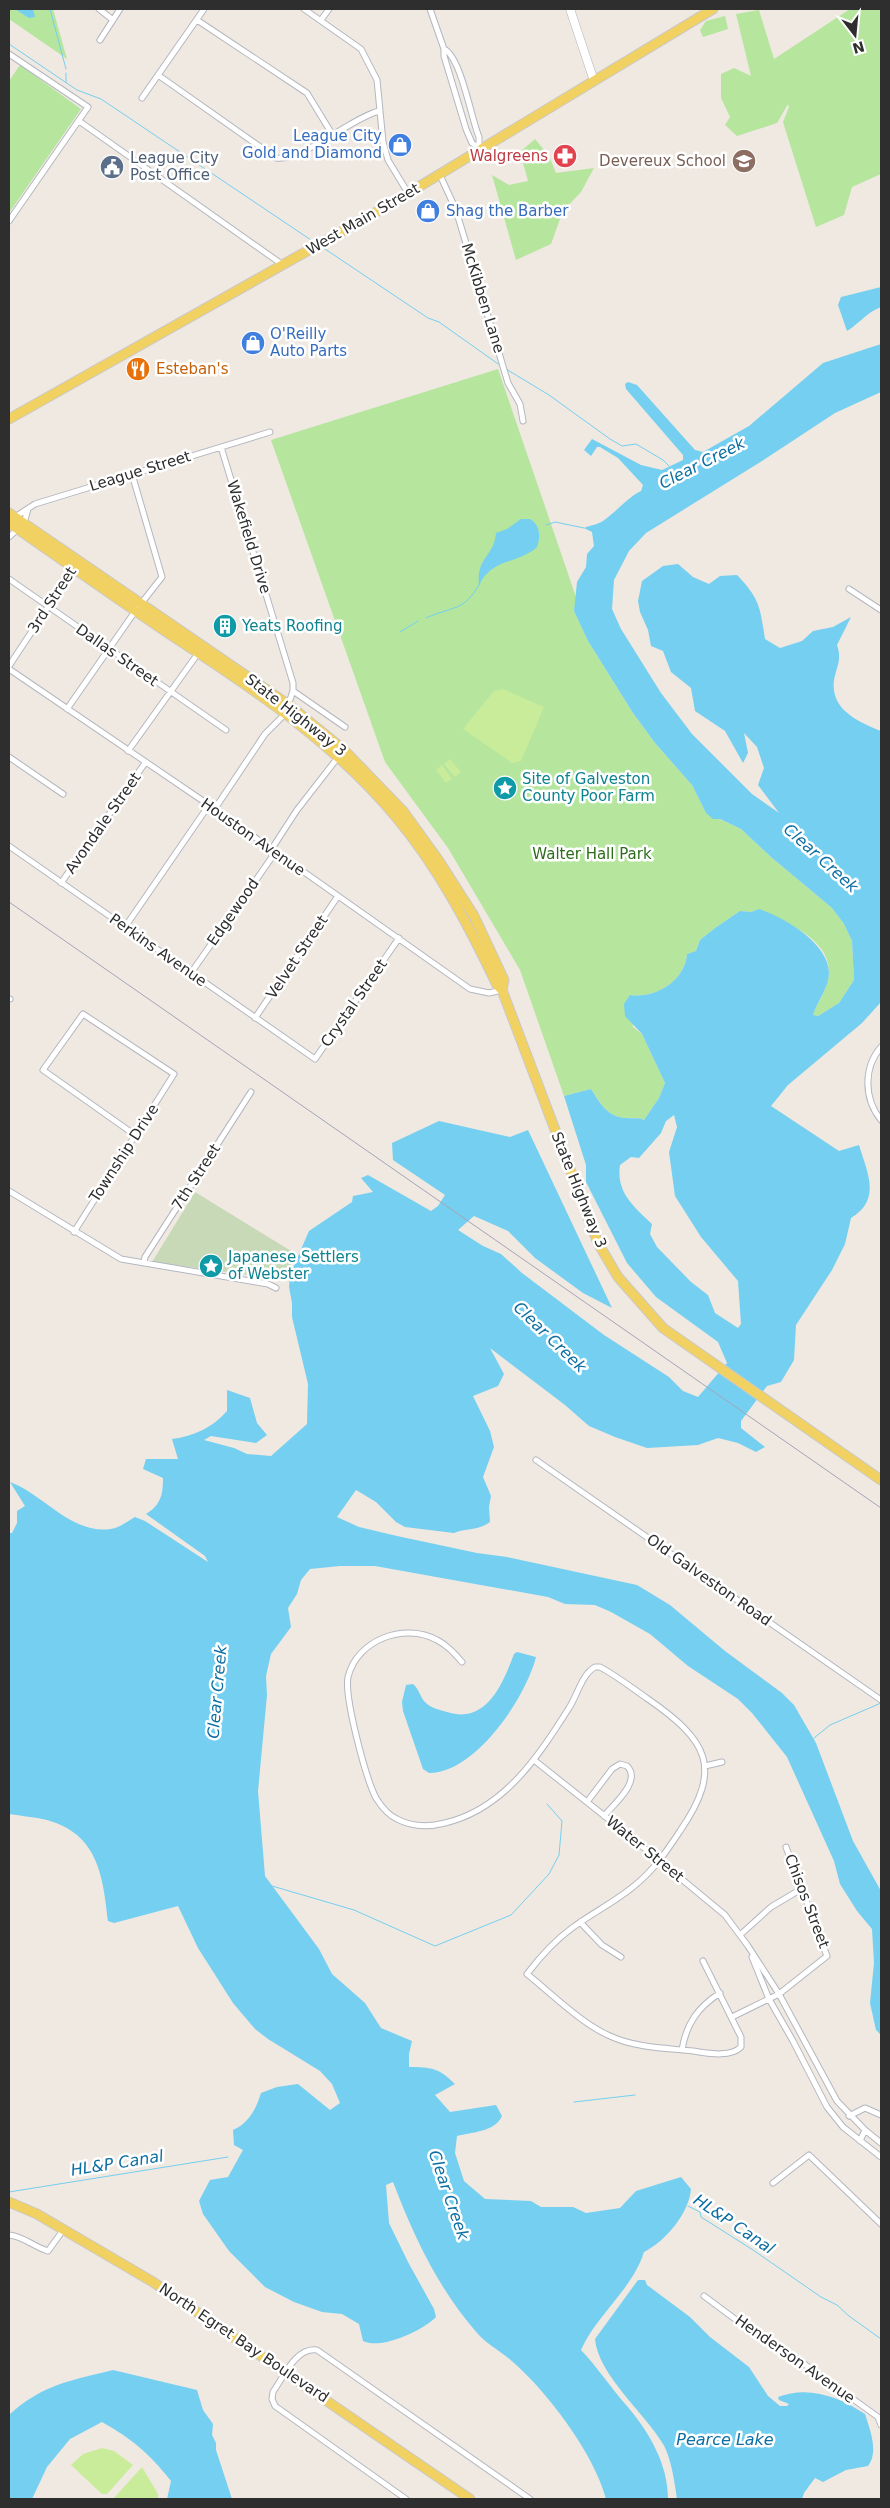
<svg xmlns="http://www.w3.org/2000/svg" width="890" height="2508" font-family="'DejaVu Sans',sans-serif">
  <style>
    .green { fill: #b6e59e }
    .cemetery { fill: #c8d9b8 }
    .pitch { fill: #c9ec9a }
    .water { fill: #75cff0; fill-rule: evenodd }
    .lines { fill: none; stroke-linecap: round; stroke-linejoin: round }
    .stream { stroke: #75cff0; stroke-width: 1 }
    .street-casing { stroke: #b4b7c1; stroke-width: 7 }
    .secondary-casing { stroke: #b4b7c1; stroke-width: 9 }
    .primary-casing { stroke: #c9c9c9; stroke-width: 11 }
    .street { stroke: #fff; stroke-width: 5 }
    .secondary { stroke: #fff; stroke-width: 8 }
    .primary { stroke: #f2d163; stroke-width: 9 }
    .rail { stroke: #a3a6b8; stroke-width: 1 }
    .labels { text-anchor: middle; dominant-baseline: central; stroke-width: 5; stroke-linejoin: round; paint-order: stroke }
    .shop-label { font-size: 15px; fill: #366cbe; stroke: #fff; text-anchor: start }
    .health-label { font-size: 15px; fill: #be3a42; stroke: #fff; text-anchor: end }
    .service-label { font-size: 15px; fill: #4e5e75; stroke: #fff; text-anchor: start }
    .education-label { font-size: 15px; fill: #785e54; stroke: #fff; text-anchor: end }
    .street-label { font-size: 15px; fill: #2e2e2e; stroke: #fff }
    .food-label { font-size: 15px; fill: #c56008; stroke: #fff; text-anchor: start }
    .culture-label { font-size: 15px; fill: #0d838f; stroke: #fff; text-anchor: start }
    .park-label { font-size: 15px; fill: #2c6e1b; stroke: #fff }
    .water-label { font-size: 16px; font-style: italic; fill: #0d6fa3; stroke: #fff }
  </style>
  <rect width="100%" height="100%" fill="#efe9e1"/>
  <path class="green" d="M9 9H53L67 59 9 19Z
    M850 9H881V174L852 187 844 215 816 227 783 122 789 107 788 104 777 123 737 136 725 125 730 117 721 98V74L734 68 751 76 736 14 759 10 774 59Z
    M725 16 728 29 703 37 700 30 706 21Z
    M20 65 81 109 9 213V81Z
    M535 139 549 156 556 173 594 168 581 192 563 211 551 244 516 260 492 175 509 185 528 181 520 152Z
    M498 369 577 600 574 611 588 641 633 713 655 743 692 785 706 813 741 829 771 857 832 908 844 924 852 941 854 980 839 1003 818 1016 812 1015C818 1004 830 983 829 971 828 937 785 923 759 909L751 912 740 911 715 928 700 940 696 951 687 954C685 981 655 999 630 995L633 1027 642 1034 665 1083 659 1098 644 1120C636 1117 634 1119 626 1118 607 1117 600 1103 591 1089L564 1096 520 970 448 848 385 762 271 440Z"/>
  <path class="cemetery" d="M195 1192 296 1254 285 1280 152 1262Z"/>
  <path class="pitch" d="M503 689 544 707 521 761 512 763 463 729 494 691Z
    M450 759 461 772 455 777 444 764Z
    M442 765 452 779 446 783 436 770Z
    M102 2448 114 2451 133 2465 107 2494H102L71 2465 83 2454Z
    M142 2467 158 2494V2499H113Z"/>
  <path class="water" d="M15 9H33L35 17 29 18Z
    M881 287V307C867 312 860 323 847 331L838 305 841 297Z
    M881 344V392L835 413 762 461 646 533 629 551 614 580 612 609 621 629 661 693 692 734 752 794 779 813 758 785 764 768 757 747 744 733 748 753 743 763 725 731 695 711 691 688 671 672 663 651 651 646 648 630 640 612 638 601 642 581 663 566 678 564 693 577 709 584 720 576 737 575C760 599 760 607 765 639L780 648 802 641 813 631 833 627 851 617 837 645C842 660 837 665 834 680 830 710 859 722 881 731V1002L862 1023 788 1085 771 1106 839 1151 859 1145C867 1172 882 1199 851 1218L845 1244 832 1270 796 1325 794 1360 781 1382 767 1386 741 1421V1428L765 1447 756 1452 738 1443 718 1438 698 1445 647 1448 615 1437 589 1426 565 1405 490 1348 504 1374 498 1386 473 1396 490 1431 494 1447 483 1477 491 1496 489 1507 490 1522C478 1531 466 1528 454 1533L405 1527 396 1522 376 1502 356 1490 337 1517 359 1527 397 1536 477 1553 507 1557 637 1585 670 1605 725 1651 782 1693 794 1705 816 1743 853 1841 881 1891V2035L876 2030 870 2003 874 1963 872 1929 857 1911 840 1884 834 1861 787 1757 752 1713 738 1699 688 1666 650 1634 611 1612 595 1605 565 1604 548 1597 375 1566H340L310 1569 301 1580 297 1594 288 1608 291 1627 271 1654 266 1676 267 1695 258 1791 265 1876 319 1949 332 1974 365 2003 381 2028 412 2041 409 2054V2067C431 2067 439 2068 455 2084L435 2095 450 2112 496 2105 502 2116C495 2132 472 2132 457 2136L455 2153 464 2181 485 2199 531 2201 541 2207H573L586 2213 620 2208 636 2191 681 2177 691 2189C689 2213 666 2241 644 2252 632 2290 597 2314 581 2350 598 2368 611 2388 627 2406 649 2432 668 2464 668 2499H606C594 2453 545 2388 507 2357 497 2349 487 2344 478 2334 439 2290 414 2237 393 2182L386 2185 389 2223 408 2262 434 2309 436 2317C422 2331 381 2350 363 2341L359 2324 342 2314 322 2312 294 2302 265 2287 229 2251 203 2214 199 2201 210 2180 228 2177 243 2150 234 2145 233 2130C249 2123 256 2109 261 2093L277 2087 298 2084 330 2110 340 2103 332 2084 320 2071 268 2039 255 2029 233 2003 198 1948 178 1906 114 1923 108 1921C103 1876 98 1834 47 1820 35 1817 21 1816 9 1814V1533H12L17 1523V1511L25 1506 10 1482C43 1494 72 1535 111 1529 119 1528 128 1521 135 1517L145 1521 208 1562 205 1556 146 1514C161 1505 163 1494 163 1478L143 1469 146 1459H178L172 1439C194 1436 212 1428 227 1411V1390L250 1398 257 1423 267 1435 256 1443 211 1436 204 1440 234 1448 247 1454 271 1456 307 1424 308 1384 292 1317V1303L289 1287 290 1275 309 1231 352 1202 353 1196 373 1192 361 1178 368 1175 431 1211 438 1206 445 1195 393 1160 392 1143 439 1121 510 1137 528 1130 612 1308 583 1293 535 1258 508 1231 474 1216 458 1230 483 1246 501 1254 522 1273 604 1335 669 1377 683 1391 698 1397 727 1363 718 1342 656 1297 627 1263 586 1182V1165L564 1096 591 1089C600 1103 607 1117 626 1118 634 1119 637 1117 644 1120L659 1098 665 1083 642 1034 625 1016 624 1004 630 995C655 999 685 981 687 954L696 951 700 940 715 928 740 911 751 912 759 909C783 917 829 943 829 973 829 987 817 1002 813 1015L818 1016 839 1003 854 980 852 941 844 924 832 908 771 857 741 829 720 819H713L706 813 692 785 655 743 633 713 588 641 574 611 577 582 586 567 587 554 594 546 592 532 584 528C590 525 597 525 603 521 616 512 627 498 641 491L643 485 618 458 600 447H597L591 456 584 450 592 439 641 465 662 470 683 460V455L626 389 625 384 628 382 637 385 695 450 703 452 749 426 823 363ZM674 1115 677 1127 669 1152 675 1196 701 1237 738 1281 741 1324 738 1328 715 1313 708 1295 691 1282 657 1247 650 1234 652 1224C633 1206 616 1192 620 1165L631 1157 639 1158 661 1133 666 1121Z
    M521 519H530C540 525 541 536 537 547 517 565 493 557 479 585 476 557 494 557 496 533L507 529Z
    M517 1652 536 1657C526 1697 476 1773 429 1773L423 1769 403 1711 402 1702 406 1685 413 1684C420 1690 420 1698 426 1703 431 1708 440 1710 447 1712 487 1725 503 1683 514 1654Z
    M638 2280H645L647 2285 690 2317 710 2337 749 2367 768 2396 780 2406H787L789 2404 779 2400 778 2397C808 2385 840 2397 865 2414 870 2430 879 2452 868 2466L846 2470 823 2482 815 2478 804 2493 802 2499H677C675 2484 671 2457 663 2444 644 2412 598 2375 595 2339Z
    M113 2370 197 2390 203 2410 213 2424 212 2435 216 2443V2450L232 2499H167L171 2481C150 2454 132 2439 102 2422L70 2439 47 2467 32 2499H9V2415C43 2384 70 2381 113 2370Z"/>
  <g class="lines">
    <path class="stream" d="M50 9 66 69
      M9 44 77 90 101 99 314 242
      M66 82V73
      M322 247 428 318 439 322 501 366
      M506 369 549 395 610 439 622 446 636 444 663 460 669 466
      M546 525 555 522 584 528
      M426 618C453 606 464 612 480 583
      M400 632 418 621
      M814 1738 830 1725 881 1703
      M272 1886 354 1910 435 1946 511 1915 549 1874 559 1855 562 1821 547 1804
      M574 2102 635 2095
      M9 2192 228 2157
      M688 2206 700 2212 701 2217 753 2250 821 2297 837 2305 849 2316 881 2339"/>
    <g class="street-casing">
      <path id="street" d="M99 9 113 20
        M304 9 361 49 377 80 383 142 388 160 408 193
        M430 9 444 49V56L466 129 472 143 481 149
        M197 20 307 93 332 134
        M321 20 329 9
        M100 40 120 9
        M444 49C461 57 471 118 479 137V145
        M9 54 88 107 9 221
        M158 75 276 158C302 162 349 119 379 111
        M142 98 204 9
        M79 121 283 265
        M440 175 456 210 508 383 520 404 523 421
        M15 517 35 504 270 432
        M24 523 28 509
        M9 537 18 529
        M9 579 226 730
        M849 589 881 610
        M9 666 75 566
        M9 669 209 805 470 989 489 993 502 990
        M293 691 345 727
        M67 709 136 610 162 577 132 474
        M128 751 199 652
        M9 757 63 794
        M214 810 265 734 285 714 293 691V683L221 447
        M9 846 315 1059 399 938
        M61 883 145 763
        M125 927 209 805
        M191 973 272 857 271 850 297 810 339 756
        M9 999H10
        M255 1018 338 896
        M881 1047C863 1068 864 1099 881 1120
        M9 1191 121 1259 268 1284 276 1288
        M74 1232 174 1074 83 1014 43 1070 135 1135
        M144 1263 145 1257 251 1092
        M536 1460 881 1700
        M462 1662C454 1653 447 1645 437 1640 404 1622 357 1640 348 1677 344 1697 366 1779 376 1798 381 1806 388 1815 397 1819 412 1827 429 1827 445 1823 504 1809 538 1757 569 1708 577 1696 582 1674 595 1667H600C617 1676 632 1688 648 1699 707 1740 724 1767 680 1831 667 1851 653 1871 634 1886 615 1902 592 1913 572 1928 554 1941 540 1957 527 1974 552 1994 582 2024 610 2036 636 2048 666 2048 693 2051 707 2053 730 2058 741 2047V2037L703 1961
        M534 1760 626 1833 725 1915 748 1946 779 1994 837 2101 865 2130
        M705 1766 722 1762
        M587 1802 612 1769 620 1764 627 1766C642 1781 614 1804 604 1816
        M580 1922 602 1945 621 1957
        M740 1935 771 1907 803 1888
        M752 1957 769 1999 793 2041 827 2107 843 2127 881 2157
        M732 2017 779 1994 827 1956 786 1847
        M682 2050C686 2024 698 2007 720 1993
        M849 2116 865 2108 881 2115
        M860 2141 865 2130 881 2143
        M773 2183 809 2155 881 2224
        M9 2235C23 2236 34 2247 48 2251L64 2229
        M704 2296 770 2345 796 2358 878 2417 881 2425
        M406 2499 275 2406 272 2399 273 2392C284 2376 296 2347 317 2350L530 2499"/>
    </g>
    <g class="secondary-casing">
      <path id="secondary" d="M570 9 594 81"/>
    </g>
    <g class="primary-casing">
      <path id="primary" d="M9 419 387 206 713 9
        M9 513 289 705 344 750 403 811 439 861 474 916 504 980 502 990
        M9 523C67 563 124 604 183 643 260 693 337 746 396 817 438 867 469 926 497 985L502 990 598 1243 618 1277 663 1328 881 1480
        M9 2202 37 2214 153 2282 470 2499"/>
    </g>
    <use href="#street" class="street"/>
    <use href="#secondary" class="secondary"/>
    <use href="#primary" class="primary"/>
    <path class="rail" d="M9 902 881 1508"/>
  </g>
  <defs>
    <g id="shop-disc" transform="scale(1.25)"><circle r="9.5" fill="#3f7fe0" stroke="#fff"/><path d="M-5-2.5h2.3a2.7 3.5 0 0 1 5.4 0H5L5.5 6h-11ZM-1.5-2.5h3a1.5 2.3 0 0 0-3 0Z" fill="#fff"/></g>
    <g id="pharmacy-disc" transform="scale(1.25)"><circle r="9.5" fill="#e0444e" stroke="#fff"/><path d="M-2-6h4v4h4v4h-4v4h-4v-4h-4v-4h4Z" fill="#fff"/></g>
    <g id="school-disc" transform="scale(1.25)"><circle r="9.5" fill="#8d6e63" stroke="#fff"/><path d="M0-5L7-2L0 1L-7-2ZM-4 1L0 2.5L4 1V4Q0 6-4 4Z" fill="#fff"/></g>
    <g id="civic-disc" transform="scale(1.25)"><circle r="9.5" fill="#5c6f8a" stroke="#fff"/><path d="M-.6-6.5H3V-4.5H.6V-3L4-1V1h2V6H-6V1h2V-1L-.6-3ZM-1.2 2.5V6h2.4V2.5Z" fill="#fff"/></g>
    <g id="restaurant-disc" transform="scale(1.25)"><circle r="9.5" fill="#e8710a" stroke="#fff"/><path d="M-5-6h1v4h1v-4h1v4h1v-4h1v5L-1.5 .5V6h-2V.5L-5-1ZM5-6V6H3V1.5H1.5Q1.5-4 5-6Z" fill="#fff"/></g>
    <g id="building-disc" transform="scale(1.25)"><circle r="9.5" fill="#0f9aa8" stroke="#fff"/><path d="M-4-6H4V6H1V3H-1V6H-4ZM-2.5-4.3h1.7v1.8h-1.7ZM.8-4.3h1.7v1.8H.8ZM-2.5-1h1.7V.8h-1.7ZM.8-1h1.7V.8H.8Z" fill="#fff"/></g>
    <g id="sight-disc" transform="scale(1.25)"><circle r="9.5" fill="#0f9aa8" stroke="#fff"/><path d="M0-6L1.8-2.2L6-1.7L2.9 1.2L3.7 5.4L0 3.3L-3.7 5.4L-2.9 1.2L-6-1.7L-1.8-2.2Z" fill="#fff"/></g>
  </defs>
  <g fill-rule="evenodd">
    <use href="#shop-disc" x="400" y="145"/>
    <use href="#pharmacy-disc" x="565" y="156"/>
    <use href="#school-disc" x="744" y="161"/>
    <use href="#civic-disc" x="112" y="167"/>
    <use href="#shop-disc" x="428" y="211"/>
    <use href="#shop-disc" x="253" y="343"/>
    <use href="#restaurant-disc" x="138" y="369"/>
    <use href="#building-disc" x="225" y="626"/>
    <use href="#sight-disc" x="505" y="788"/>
    <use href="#sight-disc" x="211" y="1266"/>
  </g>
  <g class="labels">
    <g class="shop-label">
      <text x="382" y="136" text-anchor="end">League City<tspan x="382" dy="17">Gold and Diamond</tspan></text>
      <text x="446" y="211">Shag the Barber</text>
      <text x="270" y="334">O'Reilly<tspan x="270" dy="17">Auto Parts</tspan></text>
    </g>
    <g class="health-label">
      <text x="548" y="156">Walgreens</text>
    </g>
    <g class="service-label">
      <text x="130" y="158">League City<tspan x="130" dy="17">Post Office</tspan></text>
    </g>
    <g class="education-label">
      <text x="726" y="161">Devereux School</text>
    </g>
    <g class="street-label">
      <text transform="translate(363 219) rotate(-30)">West Main Street</text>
      <text transform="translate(483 298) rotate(73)">McKibben Lane</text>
      <text transform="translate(140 471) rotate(-17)">League Street</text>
      <text transform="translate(249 537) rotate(73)">Wakefield Drive</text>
      <text transform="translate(52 600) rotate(-57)">3rd Street</text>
      <text transform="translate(117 655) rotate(35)">Dallas Street</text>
      <text transform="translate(296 715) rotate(38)">State Highway 3</text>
      <text transform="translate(103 823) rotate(-55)">Avondale Street</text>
      <text transform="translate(253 837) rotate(35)">Houston Avenue</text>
      <text transform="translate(233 912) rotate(-55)">Edgewood</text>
      <text transform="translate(158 950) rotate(35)">Perkins Avenue</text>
      <text transform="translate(297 957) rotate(-56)">Velvet Street</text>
      <text transform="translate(354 1003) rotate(-55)">Crystal Street</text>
      <text transform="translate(124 1153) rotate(-57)">Township Drive</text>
      <text transform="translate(196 1177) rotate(-57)">7th Street</text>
      <text transform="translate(579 1190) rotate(68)">State Highway 3</text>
      <text transform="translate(709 1580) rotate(35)">Old Galveston Road</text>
      <text transform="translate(645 1849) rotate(39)">Water Street</text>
      <text transform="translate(807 1901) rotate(69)">Chisos Street</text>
      <text transform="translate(244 2343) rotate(34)">North Egret Bay Boulevard</text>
      <text transform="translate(795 2359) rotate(35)">Henderson Avenue</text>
    </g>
    <g class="food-label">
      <text x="156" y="369">Esteban's</text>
    </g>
    <g class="culture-label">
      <text x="242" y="626">Yeats Roofing</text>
      <text x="522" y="779">Site of Galveston<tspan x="522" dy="17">County Poor Farm</tspan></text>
      <text x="228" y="1257">Japanese Settlers<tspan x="228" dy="17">of Webster</tspan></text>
    </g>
    <g class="park-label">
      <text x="592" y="854">Walter Hall Park</text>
    </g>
    <g class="water-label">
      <text transform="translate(702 463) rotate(-27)">Clear Creek</text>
      <text transform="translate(821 858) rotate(42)">Clear Creek</text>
      <text transform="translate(550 1337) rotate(44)">Clear Creek</text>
      <text transform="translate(217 1692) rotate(-85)">Clear Creek</text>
      <text transform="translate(117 2163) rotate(-9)">HL&amp;P Canal</text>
      <text transform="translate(449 2195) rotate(71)">Clear Creek</text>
      <text transform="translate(734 2224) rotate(34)">HL&amp;P Canal</text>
      <text x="725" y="2439">Pearce Lake</text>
    </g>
  </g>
  <rect width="890" height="2508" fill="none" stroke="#2e2e2e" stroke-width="20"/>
  <g transform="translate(855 35) rotate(164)" stroke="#ffffff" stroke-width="4" paint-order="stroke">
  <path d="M0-4L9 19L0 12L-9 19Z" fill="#2e2e2e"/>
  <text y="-8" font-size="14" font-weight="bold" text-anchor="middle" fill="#2e2e2e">N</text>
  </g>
</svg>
